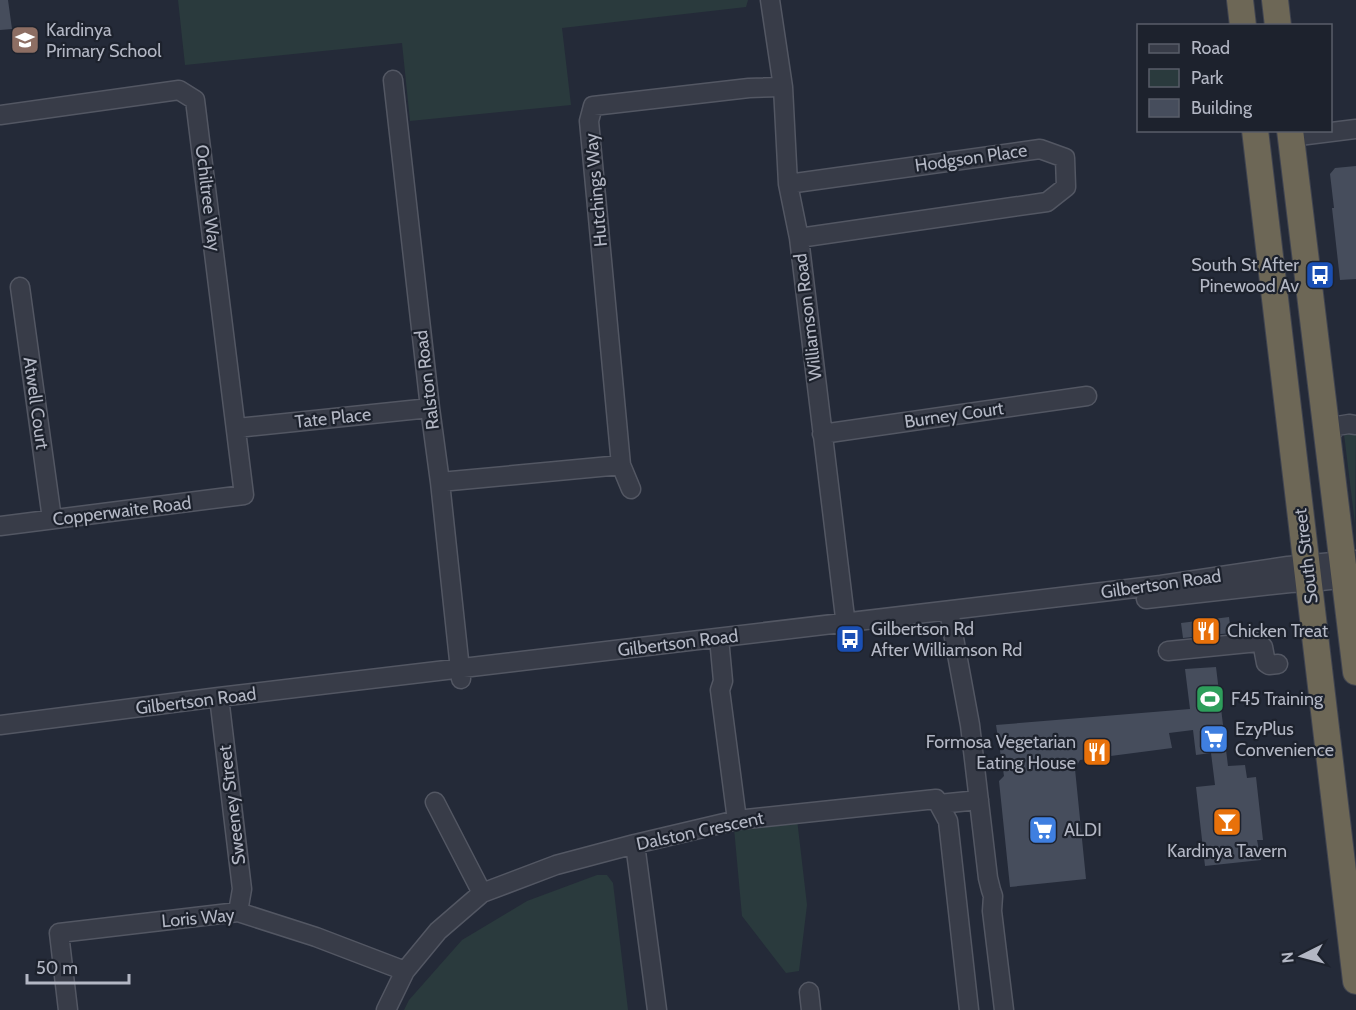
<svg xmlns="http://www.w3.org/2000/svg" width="1356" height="1010" font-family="Cabin,sans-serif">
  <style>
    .green { fill: #2a3a3d }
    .building { fill: #464d5c }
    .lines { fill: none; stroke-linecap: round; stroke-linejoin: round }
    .minor-casing { stroke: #535763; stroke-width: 21 }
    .highway-casing { stroke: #404450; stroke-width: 28 }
    .minor { stroke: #383c48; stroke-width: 18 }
    .highway { stroke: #6d6756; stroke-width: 26 }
    .labels { text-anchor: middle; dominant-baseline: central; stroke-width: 4.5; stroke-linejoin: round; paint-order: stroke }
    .poi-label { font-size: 18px; fill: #b3b7c4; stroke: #1d222d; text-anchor: start }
    .street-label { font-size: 18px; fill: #b3b7c4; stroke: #1d222d }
  </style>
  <rect width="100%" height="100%" fill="#242a38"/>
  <path class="green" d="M178 0H748L746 7 562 28 571 105 410 121 402 43 185 65Z
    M1353 431 1356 434 1355 524 1344 434H1346L1345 432Z
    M797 819 807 905 799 971 786 973 742 916 734 828Z
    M597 875H607L613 883 628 1010H404L409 1000 462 940 527 901Z"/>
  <path class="building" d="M0 0H8L12 29 0 30Z
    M1356 166V279L1340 280 1332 208H1334L1330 174 1335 168Z
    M1229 617 1231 633 1183 638 1181 623Z
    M1216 667 1228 766 1245 765 1247 778 1256 777 1263 840H1257L1261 860 1205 866 1196 787 1215 785 1211 753 1196 755 1193 730 1169 733 1172 748 1080 760 1075 769 1086 879 1010 887 999 781 1004 776 996 725 1190 709 1185 669Z"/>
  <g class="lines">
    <g class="minor-casing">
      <path id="minor" d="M770 0 783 87 788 184 799 238 847 634
        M393 80 430 408 440 482 461 679
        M0 115 179 90 195 100 244 495 0 526
        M1291 137 1356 129
        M788 184 1040 149 1065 158 1066 187 1047 202 799 238
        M20 287 52 519
        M237 428 430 408
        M822 434 1087 396
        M1328 443 1332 432 1337 426 1349 424 1356 425
        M440 482 621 465
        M631 489 621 465 589 121 593 106 749 88 783 87
        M1146 599 1290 583C1312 582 1334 581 1356 576
        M949 611 970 725 988 878 991 890 993 896 992 911 1004 1010
        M719 638 723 681 720 690 737 820
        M1168 651 1258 642 1263 647 1266 663 1269 665 1278 664
        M219 697 242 889 238 912
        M0 725 219 697 1161 585 1288 566 1356 560
        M435 802 482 893
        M939 804 979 800
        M635 844 657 1010
        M809 992 811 1010
        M68 1010 59 933 238 912 316 937 405 971
        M386 1010 405 971 438 931 482 893 556 865 635 844 737 820 936 799 948 821 969 1010"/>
    </g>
    <g class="highway-casing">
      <path id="highway" d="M1240 0 1243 26
        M1275 0 1278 26
        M1255 130 1356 981
        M1290 130 1356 672"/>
    </g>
    <use href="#minor" class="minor"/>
    <use href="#highway" class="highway"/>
  </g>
  <defs>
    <g id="school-square" transform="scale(1.5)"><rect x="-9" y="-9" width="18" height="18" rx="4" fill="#8d6e63" stroke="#1d222d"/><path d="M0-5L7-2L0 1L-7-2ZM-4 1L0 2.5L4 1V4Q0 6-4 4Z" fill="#fff"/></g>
    <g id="bus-square" transform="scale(1.5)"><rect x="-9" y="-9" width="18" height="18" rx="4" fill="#1a4fb4" stroke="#1d222d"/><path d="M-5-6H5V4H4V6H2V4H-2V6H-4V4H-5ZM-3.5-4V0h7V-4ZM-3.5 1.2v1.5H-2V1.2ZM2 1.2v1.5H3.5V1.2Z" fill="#fff"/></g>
    <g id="restaurant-square" transform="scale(1.5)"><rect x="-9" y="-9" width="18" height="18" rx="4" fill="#e8710a" stroke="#1d222d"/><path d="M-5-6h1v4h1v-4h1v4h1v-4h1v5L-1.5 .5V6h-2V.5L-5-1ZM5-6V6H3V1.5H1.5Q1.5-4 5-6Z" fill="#fff"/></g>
    <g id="stadium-square" transform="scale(1.5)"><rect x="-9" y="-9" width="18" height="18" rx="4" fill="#2e9e5b" stroke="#1d222d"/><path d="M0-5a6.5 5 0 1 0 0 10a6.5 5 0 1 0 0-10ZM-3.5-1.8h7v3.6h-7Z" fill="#fff"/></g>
    <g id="supermarket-square" transform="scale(1.5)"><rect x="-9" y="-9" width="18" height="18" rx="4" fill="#3f7fe0" stroke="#1d222d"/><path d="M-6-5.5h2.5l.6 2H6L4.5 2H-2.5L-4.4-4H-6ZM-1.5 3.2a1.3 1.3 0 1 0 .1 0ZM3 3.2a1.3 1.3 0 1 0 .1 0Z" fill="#fff"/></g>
    <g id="bar-square" transform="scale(1.5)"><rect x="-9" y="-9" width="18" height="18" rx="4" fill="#e8710a" stroke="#1d222d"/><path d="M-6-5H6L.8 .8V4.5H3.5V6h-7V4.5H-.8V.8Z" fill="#fff"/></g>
  </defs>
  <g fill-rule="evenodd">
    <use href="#school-square" x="25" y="40"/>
    <use href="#bus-square" x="1320" y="275"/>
    <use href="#restaurant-square" x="1206" y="631"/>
    <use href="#bus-square" x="850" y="639"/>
    <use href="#stadium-square" x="1210" y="699"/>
    <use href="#supermarket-square" x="1214" y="739"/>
    <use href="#restaurant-square" x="1097" y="752"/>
    <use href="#bar-square" x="1227" y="822"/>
    <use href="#supermarket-square" x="1043" y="830"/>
  </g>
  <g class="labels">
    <g class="poi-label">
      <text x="46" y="30">Kardinya<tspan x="46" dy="21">Primary School</tspan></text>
      <text x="1299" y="265" text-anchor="end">South St After<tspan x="1299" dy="21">Pinewood Av</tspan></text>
      <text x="871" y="629">Gilbertson Rd<tspan x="871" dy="21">After Williamson Rd</tspan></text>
      <text x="1227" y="631">Chicken Treat</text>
      <text x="1231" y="699">F45 Training</text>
      <text x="1235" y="729">EzyPlus<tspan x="1235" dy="21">Convenience</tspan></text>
      <text x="1076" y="742" text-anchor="end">Formosa Vegetarian<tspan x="1076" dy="21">Eating House</tspan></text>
      <text x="1064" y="830">ALDI</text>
      <text x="1227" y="851" text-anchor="middle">Kardinya Tavern</text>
    </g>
    <g class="street-label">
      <text transform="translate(971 158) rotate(-8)">Hodgson Place</text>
      <text transform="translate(596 190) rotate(-95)">Hutchings Way</text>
      <text transform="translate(208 198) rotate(83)">Ochiltree Way</text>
      <text transform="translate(808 317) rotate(-97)">Williamson Road</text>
      <text transform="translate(427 380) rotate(-97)">Ralston Road</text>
      <text transform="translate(36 403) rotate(82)">Atwell Court</text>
      <text transform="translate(954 415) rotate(-8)">Burney Court</text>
      <text transform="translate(333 418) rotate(-6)">Tate Place</text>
      <text transform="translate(122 511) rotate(-7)">Copperwaite Road</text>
      <text transform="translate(1306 556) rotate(-97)">South Street</text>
      <text transform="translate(1161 584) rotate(-8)">Gilbertson Road</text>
      <text transform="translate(678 643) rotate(-7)">Gilbertson Road</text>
      <text transform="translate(196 701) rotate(-7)">Gilbertson Road</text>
      <text transform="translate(232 805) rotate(-97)">Sweeney Street</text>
      <text transform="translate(700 831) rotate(-12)">Dalston Crescent</text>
      <text transform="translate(198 918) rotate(-5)">Loris Way</text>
    </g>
  </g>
  <rect x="1137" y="24" width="195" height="108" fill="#1d222d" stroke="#595e69" stroke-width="1.5"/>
  <rect x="1149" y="44" width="30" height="9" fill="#383c48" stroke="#595e69" stroke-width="1.5"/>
  <text x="1191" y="54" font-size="18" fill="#b3b7c4">Road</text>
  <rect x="1149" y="69" width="30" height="18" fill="#2a3a3d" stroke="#595e69" stroke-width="1.5"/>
  <text x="1191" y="84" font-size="18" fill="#b3b7c4">Park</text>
  <rect x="1149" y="99" width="30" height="18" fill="#464d5c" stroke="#595e69" stroke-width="1.5"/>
  <text x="1191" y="114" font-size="18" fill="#b3b7c4">Building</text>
  <g transform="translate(1302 956) rotate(264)" stroke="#1d222d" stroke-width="4.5" paint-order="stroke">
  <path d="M0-4.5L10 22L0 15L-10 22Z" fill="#b3b7c4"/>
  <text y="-9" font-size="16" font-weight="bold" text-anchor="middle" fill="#b3b7c4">N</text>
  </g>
  <path d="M27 974v9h102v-9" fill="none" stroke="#b3b7c4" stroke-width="3"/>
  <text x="36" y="974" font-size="18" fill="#b3b7c4" stroke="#1d222d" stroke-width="4.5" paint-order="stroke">50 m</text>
</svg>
